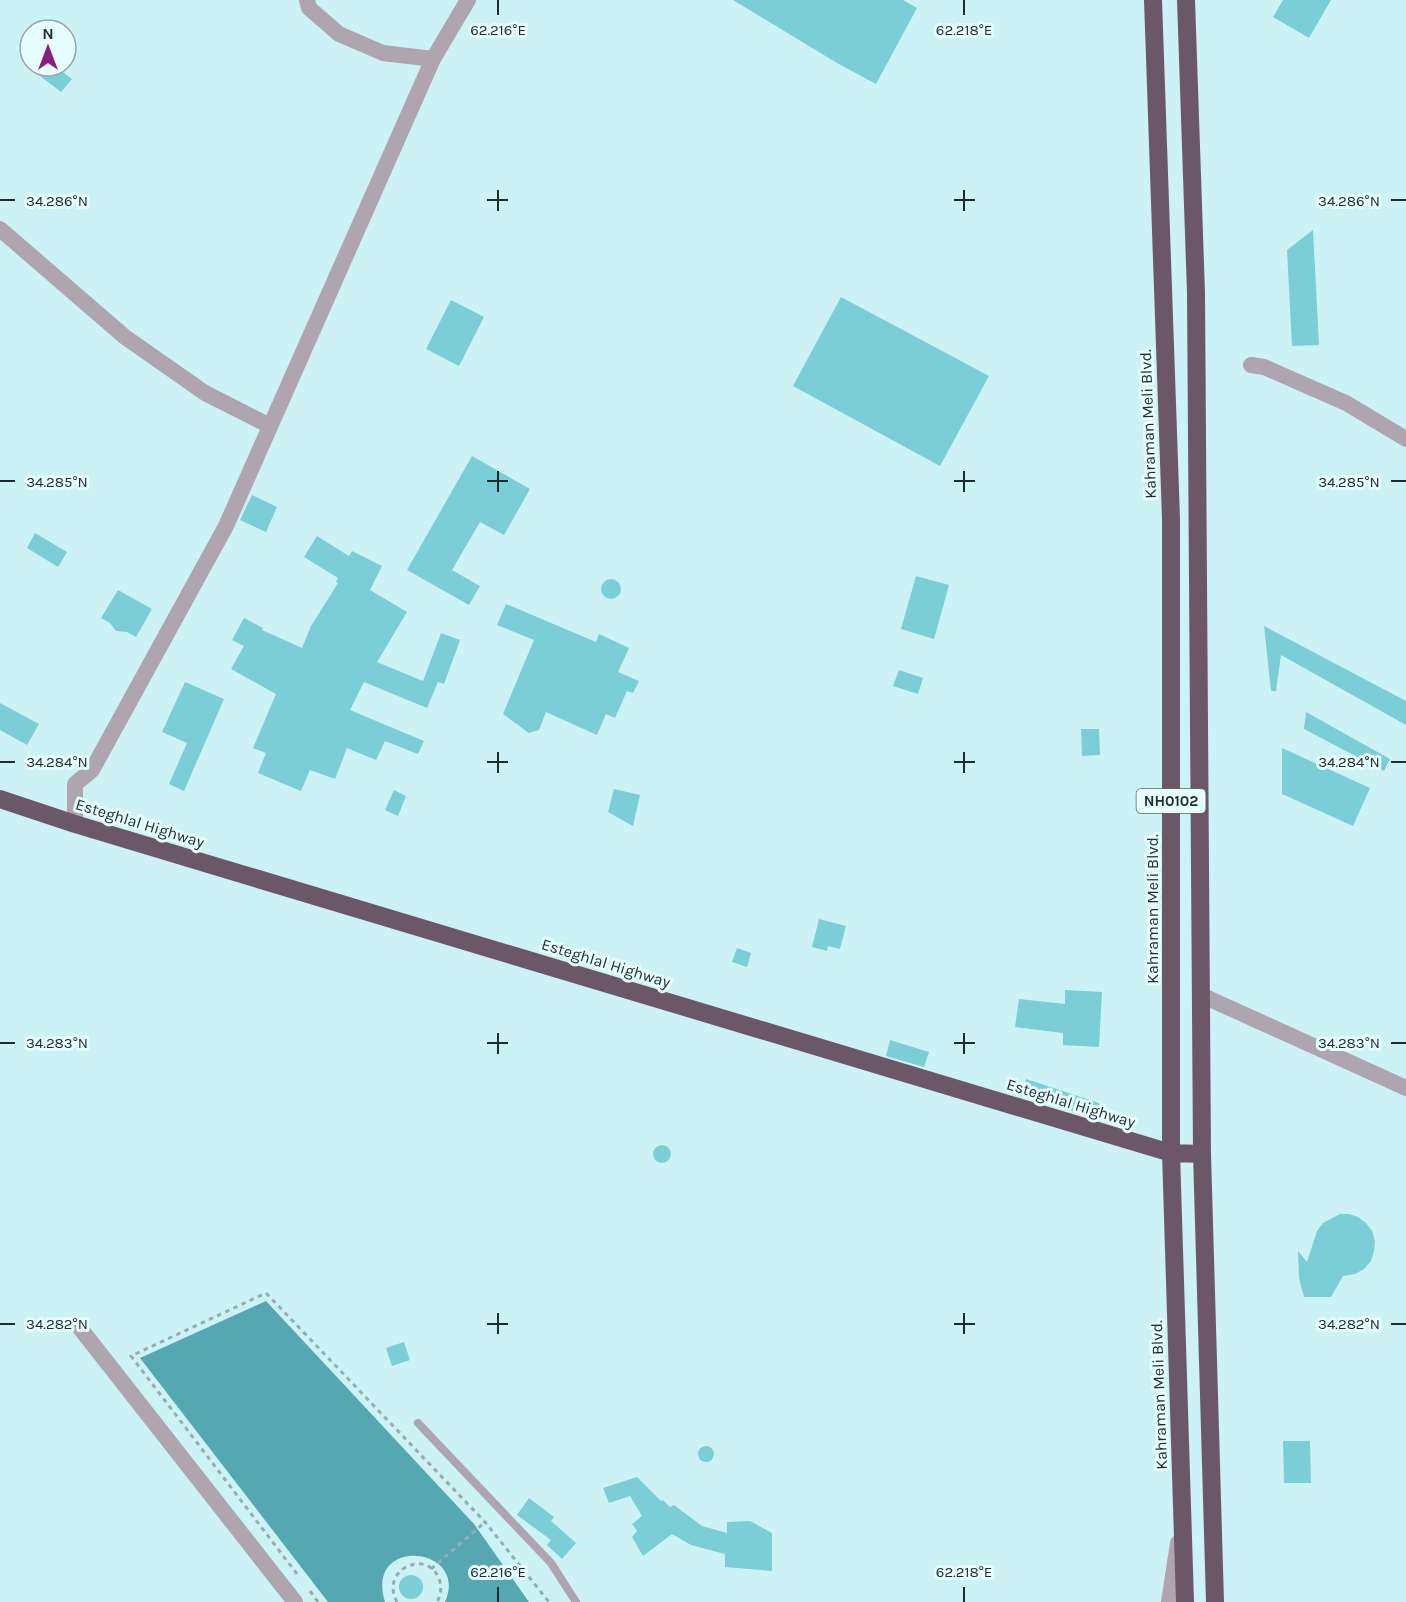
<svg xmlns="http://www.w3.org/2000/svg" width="1406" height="1602" font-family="Karla,sans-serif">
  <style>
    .water { fill: #55a8b1 }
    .building { fill: #7bcdd6 }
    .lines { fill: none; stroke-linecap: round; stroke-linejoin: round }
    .path { stroke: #91aeb1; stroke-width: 3; stroke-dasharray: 4.5 4.5; stroke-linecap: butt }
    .lane { stroke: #afa5ae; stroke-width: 8 }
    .street { stroke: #afa5ae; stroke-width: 16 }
    .highway { stroke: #6c5769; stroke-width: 18 }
    .ticks { fill: none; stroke: #1e2c2e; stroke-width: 2 }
    .labels { text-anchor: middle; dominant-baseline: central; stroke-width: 6; stroke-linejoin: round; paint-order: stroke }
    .shield { fill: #e6fcfe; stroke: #5a6a6c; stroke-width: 1.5 }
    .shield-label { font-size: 15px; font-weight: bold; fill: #1e2c2e }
    .street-label { font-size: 16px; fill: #1e2c2e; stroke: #e6fcfe }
    .ticks-label { font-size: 15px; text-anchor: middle; fill: #1e2c2e; stroke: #e6fcfe; stroke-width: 6; stroke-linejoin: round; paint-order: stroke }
  </style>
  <rect width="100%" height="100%" fill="#cdf2f6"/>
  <path class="water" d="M266 1301 474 1524 529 1602H445C470 1546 364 1535 385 1602H328L140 1358Z"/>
  <path class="building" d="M733 0H903L917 8 876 84 837 63Z
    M1283 0H1331L1309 38 1273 17Z
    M27 66H55L72 79 61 92Z
    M1313 230 1319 345 1292 346 1287 250Z
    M841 297 989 376 940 466 793 386Z
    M451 300 484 317 459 366 426 349Z
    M472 456 530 489 504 535 480 522 452 570 480 586 469 605 407 570Z
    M252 495 277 507 266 532 240 520Z
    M35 533 67 552 58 567 27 548Z
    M317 536 349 556 352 551 382 566 370 590 407 612 377 662 423 681 441 633 460 640 444 684 438 682 427 708 364 682 350 710 424 741 418 754 385 741 376 760 347 748 335 779 310 770 301 791 258 773 266 753 253 748 276 694 231 669 244 646 232 640 244 618 263 628 262 630 302 648 311 626 338 583 336 582 338 578 304 557Z
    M916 576 949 585 934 639 901 629Z
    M601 589a10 10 0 1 1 20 0a10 10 0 1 1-20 0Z
    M118 590 152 609 136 637 127 632 116 631 110 623 101 618Z
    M506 604 596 642 599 634 629 648 618 672 639 681 633 693 627 691 615 718 606 714 597 735 546 712 539 730 529 733 503 714 534 640 497 625Z
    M1264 626 1406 701V725L1281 655 1276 691H1271Z
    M899 670 923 678 918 694 893 686Z
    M185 682 224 699 184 791 169 784 187 743 162 732Z
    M0 703 39 724 27 745 0 730Z
    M1306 712 1390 759 1384 771 1304 729Z
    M1081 729H1099L1100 755 1082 756Z
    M1282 748 1370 788 1353 826 1282 794Z
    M614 789 640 795 633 826 608 812Z
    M394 790 406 796 398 816 385 810Z
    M819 919 846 926 840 949 828 946 827 951 812 947Z
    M737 948 751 953 747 967 732 962Z
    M1065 990 1102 992 1099 1047 1063 1045V1033L1015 1027 1019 999 1065 1004Z
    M890 1040 929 1052 924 1067 886 1056Z
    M1026 1079 1099 1103 1095 1118 1021 1096Z
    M653 1154a9 9 0 1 1 18 0a9 9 0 1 1-18 0Z
    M1340 1214H1349L1358 1217 1366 1223 1372 1231 1375 1241 1374 1251 1371 1261 1364 1269 1355 1274 1343 1276 1331 1297H1304L1299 1278 1298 1251 1307 1262 1317 1231 1323 1223Z
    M404 1342 410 1360 392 1366 386 1348Z
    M1283 1441H1310L1311 1483H1284Z
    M698 1454a8 8 0 1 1 16 0a8 8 0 1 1-16 0Z
    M637 1477 661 1501 663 1500 670 1507 674 1505 702 1526 727 1533V1522L750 1521 772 1533V1571L725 1567V1554L691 1545 672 1534 643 1556 632 1537 637 1531 632 1524 642 1516 630 1496 609 1503 603 1488Z
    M529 1498 554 1517 551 1521 576 1543 562 1559 547 1545 551 1540 517 1515Z
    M399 1587a12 12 0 1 1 24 0a12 12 0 1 1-24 0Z"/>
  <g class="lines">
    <path class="path" d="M431 1569 484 1523
      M297 1574 131 1356 266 1293 485 1522 549 1602
      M310 1591 318 1602
      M397 1602C379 1569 428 1548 439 1579 442 1587 441 1595 437 1602"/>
    <path class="lane" d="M418 1423 551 1563 576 1602"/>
    <path class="street" d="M307 0 309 8 339 34 383 53 433 59
      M0 229 125 337 205 393 270 426
      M1251 365 1264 367 1346 403 1406 439
      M75 824V784L92 770 226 526 433 59 468 0
      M1201 995 1406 1088
      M80 1328 295 1602
      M1169 1602 1178 1543"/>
    <path class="highway" d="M1153 0 1171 519V1153L1185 1602
      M1186 0 1196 293 1202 1154 1215 1602
      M0 799 75 824 1171 1153 1202 1154"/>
  </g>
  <path class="ticks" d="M498 0V15M964 0V15M498 190V211M964 190V211M0 200H15M487 200H508M954 200H975M1391 200H1406M498 471V492M964 471V492M0 481H15M487 481H508M954 481H975M1391 481H1406M498 752V773M964 752V773M0 762H15M487 762H508M954 762H975M1391 762H1406M498 1033V1054M964 1033V1054M0 1043H15M487 1043H508M954 1043H975M1391 1043H1406M498 1313V1334M964 1313V1334M0 1324H15M487 1324H508M954 1324H975M1391 1324H1406M498 1587V1602M964 1587V1602"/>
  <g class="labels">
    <rect class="shield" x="1136.5" y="789" width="69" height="24" rx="4.5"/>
    <g class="shield-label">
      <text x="1171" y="801">NH0102</text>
    </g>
    <g class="street-label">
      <text transform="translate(1148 424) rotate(-92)">Kahraman Meli Blvd.</text>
      <text transform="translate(140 823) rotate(17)">Esteghlal Highway</text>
      <text transform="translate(1152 909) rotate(-90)">Kahraman Meli Blvd.</text>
      <text transform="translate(606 963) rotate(17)">Esteghlal Highway</text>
      <text transform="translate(1071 1103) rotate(17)">Esteghlal Highway</text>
      <text transform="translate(1159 1395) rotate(-92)">Kahraman Meli Blvd.</text>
    </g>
  </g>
  <g class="ticks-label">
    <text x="498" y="35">62.216°E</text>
    <text x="964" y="35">62.218°E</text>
    <text x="57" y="206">34.286°N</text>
    <text x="1349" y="206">34.286°N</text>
    <text x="57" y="487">34.285°N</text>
    <text x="1349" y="487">34.285°N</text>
    <text x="57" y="767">34.284°N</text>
    <text x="1349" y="767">34.284°N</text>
    <text x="57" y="1048">34.283°N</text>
    <text x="1349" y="1048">34.283°N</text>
    <text x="57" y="1329">34.282°N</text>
    <text x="1349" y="1329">34.282°N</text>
    <text x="498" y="1577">62.216°E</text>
    <text x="964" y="1577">62.218°E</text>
  </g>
  <g transform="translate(48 48)"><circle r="28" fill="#e6fcfe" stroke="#96a9ab" stroke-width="1.5"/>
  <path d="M0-4.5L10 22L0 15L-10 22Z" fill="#8a1d82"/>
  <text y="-9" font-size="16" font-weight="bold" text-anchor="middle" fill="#1e2c2e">N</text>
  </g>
</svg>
